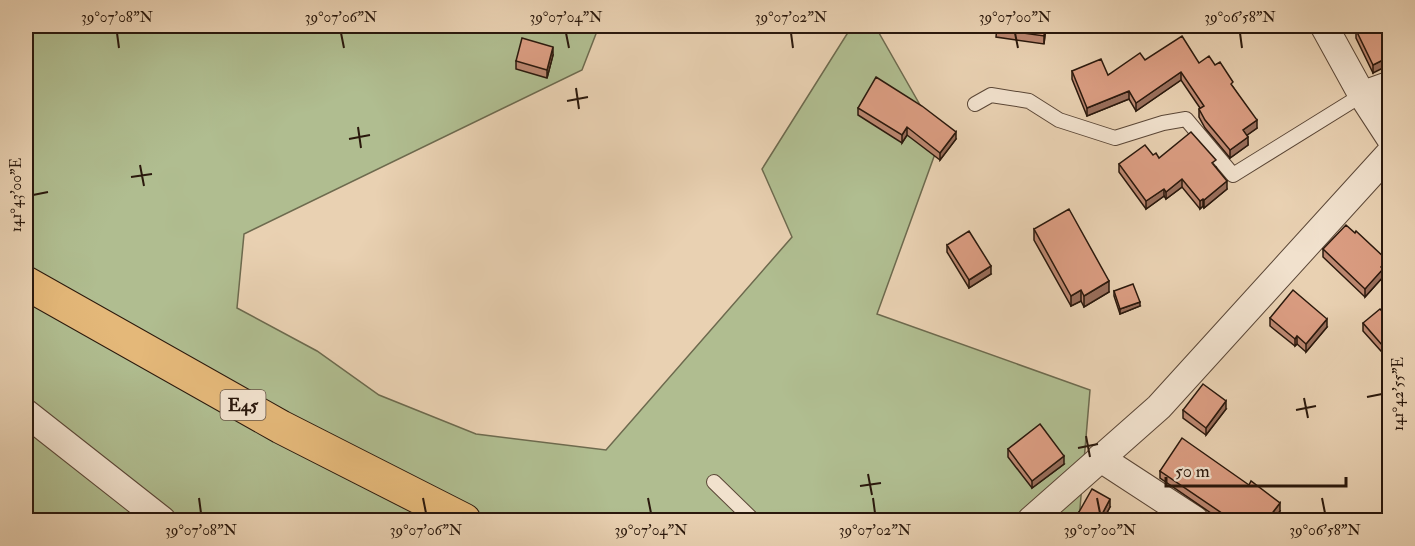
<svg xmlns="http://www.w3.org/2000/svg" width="1415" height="546" font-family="'IM FELL Double Pica',serif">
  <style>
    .green { fill: #b0bd90; stroke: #6d6a4e; stroke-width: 1.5 }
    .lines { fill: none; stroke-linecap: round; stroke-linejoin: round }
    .lane-casing { stroke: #5a4636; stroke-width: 16 }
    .street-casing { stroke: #5a4636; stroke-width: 29 }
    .highway-casing { stroke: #2a180c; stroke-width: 35 }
    .lane { stroke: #f1e1cd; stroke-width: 14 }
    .street { stroke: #f1e1cd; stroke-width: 27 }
    .highway { stroke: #e4b879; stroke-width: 33 }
    .wall { fill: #bc8770; stroke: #2a180c; stroke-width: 1.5 }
    .shaded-wall { fill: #996e5b; stroke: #2a180c; stroke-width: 1.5 }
    .building { fill: #db9d82; stroke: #2a180c; stroke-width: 1.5 }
    .ticks { fill: none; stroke: #2a180c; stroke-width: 2 }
    .labels { text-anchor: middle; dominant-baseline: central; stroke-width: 6; stroke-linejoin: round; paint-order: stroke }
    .shield { fill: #f1e1cd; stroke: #665446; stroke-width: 1.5 }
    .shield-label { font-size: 18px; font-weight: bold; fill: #2a180c }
    .neatline { fill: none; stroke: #2a180c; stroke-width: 2 }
    .ticks-label { font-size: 15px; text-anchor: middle; fill: #2a180c }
  </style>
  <rect width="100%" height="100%" fill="#e9d1b2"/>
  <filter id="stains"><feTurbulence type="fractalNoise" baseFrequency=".00333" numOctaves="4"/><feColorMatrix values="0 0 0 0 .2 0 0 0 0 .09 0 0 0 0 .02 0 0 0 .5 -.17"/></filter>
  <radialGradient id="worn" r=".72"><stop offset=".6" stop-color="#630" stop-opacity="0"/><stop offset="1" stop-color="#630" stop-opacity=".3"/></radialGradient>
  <path class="green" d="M26 26H599L582 70 244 234 237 308 317 351 379 395 476 434 606 450 792 237 762 169 852 26H875L940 140 877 314 1090 390 1079 520H26Z"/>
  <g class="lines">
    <g class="lane-casing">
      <path id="lane" d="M975 104 991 95 1029 101 1059 120 1115 138 1163 123 1186 119 1233 175 1362 95
        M714 482 753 520"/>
    </g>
    <g class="street-casing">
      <path id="street" d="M1324 26 1362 95 1390 138
        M1362 95 1390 85
        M26 413 162 520
        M1100 458 1195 520
        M1031 520 1159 407 1390 153"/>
    </g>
    <g class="highway-casing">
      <path id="highway" d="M26 283 281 427 464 520"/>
    </g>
    <use href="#lane" class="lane"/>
    <use href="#street" class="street"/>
    <use href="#highway" class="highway"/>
  </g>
  <path class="wall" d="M937 26H950L948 29 945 26 943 30Z
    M997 26H1046L1044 44 996 37Z
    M1356 30 1389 34 1373 73 1356 38Z
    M553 55 547 78 516 69V61Z
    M1145 60 1215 65 1233 87 1257 128 1247 135 1248 145 1230 158 1205 128 1199 117V109L1200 108 1181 80 1136 111 1129 99 1087 116 1072 79V71L1108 75Z
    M858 108 956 139 940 160 907 135 902 143 858 115Z
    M1153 155 1159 158 1216 167 1227 189 1204 208 1203 206 1200 209 1182 187 1166 199 1164 196 1146 209 1119 172V164Z
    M1034 229 1109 292 1084 307 1081 301 1071 306 1034 240Z
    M947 245 991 274 969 288 947 252Z
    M1323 249 1387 268 1383 272V277L1365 297 1323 257Z
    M1114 291 1140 306 1120 314 1114 296Z
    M1389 317V360L1363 331V323L1388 318Z
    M1270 318 1327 327 1306 352 1297 344 1295 346 1270 326Z
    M1226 409 1206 435 1183 418V410Z
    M1008 449 1064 464 1032 488 1008 457Z
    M1160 471 1280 511 1274 519 1277 520H1221L1160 478Z
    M1110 507 1103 520H1079V512Z"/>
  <path class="shaded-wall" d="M1045 26H1046L1044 44V36Z
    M553 47V55L547 78V70Z
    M1389 57V65L1373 73V65Z
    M1181 72V80L1136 111V103Z
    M1129 91V99L1087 116V108Z
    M1257 120V128L1243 138V130Z
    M907 127V135L902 143V135Z
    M956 132V139L940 160V153Z
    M1248 137V145L1230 158V150Z
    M1182 179V187L1166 199V192Z
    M1227 181V189L1204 208V200Z
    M1164 189V196L1146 209V201Z
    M1203 199V206L1200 209V201Z
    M1387 260V268L1383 272V277L1365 297V289L1381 267Z
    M991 266V274L969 288V280Z
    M1109 281V292L1084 307V296Z
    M1081 290V301L1071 306V296Z
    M1140 302V306L1120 314V309Z
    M1327 319V327L1306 352V344Z
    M1297 336V344L1295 346V339Z
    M1226 401V409L1206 435V428Z
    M1064 456V464L1032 488V481Z
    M1110 499V507L1103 520H1099Z
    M1280 503V511L1273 520 1270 516Z"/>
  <path class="building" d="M997 26H1045L1044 36 996 29Z
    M1365 26H1385L1389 34V57L1373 65 1356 30Z
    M1182 36 1199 63 1209 56 1215 65 1220 62 1233 82 1231 84 1257 120 1243 130 1248 137 1230 150 1205 120 1199 109 1204 106 1181 72 1136 103 1129 91 1087 108 1072 71 1101 59 1108 75 1140 53 1145 60Z
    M522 38 553 47 547 70 516 61Z
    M876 77 922 106 956 132 940 153 907 127 902 135 858 108Z
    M1191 132 1216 160 1212 163 1227 181 1204 200 1203 199 1200 201 1182 179 1166 192 1164 189 1146 201 1119 164 1145 145 1153 155 1156 153 1159 158Z
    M1069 209 1109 281 1084 296 1081 290 1071 296 1034 229Z
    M1346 225 1355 233 1356 231 1387 260 1381 267 1383 269 1365 289 1323 249Z
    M969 231 991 266 969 280 947 245Z
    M1133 284 1140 302 1120 309 1114 291Z
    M1293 290 1327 319 1306 344 1297 336 1295 339 1270 318Z
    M1380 309 1388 318 1389 317V353L1363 323Z
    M1203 384 1226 401 1206 428 1183 410Z
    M1040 424 1064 456 1032 481 1008 449Z
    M1182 438 1249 485 1251 481 1280 503 1270 516 1277 520H1232L1160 471Z
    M1092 489 1110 499 1099 520H1096L1079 512Z
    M1159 513 1170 520H1154Z"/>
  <path class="ticks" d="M117 33 119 48M341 33 344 48M566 33 569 48M791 33 793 48M1015 33 1018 48M1240 33 1242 48M576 88 579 109M567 101 588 97M358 127 361 148M349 139 370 135M140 165 144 186M131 177 152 174M33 195 48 192M1367 397 1382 394M1304 398 1308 418M1296 410 1316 406M1086 436 1090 457M1078 448 1098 444M868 474 872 495M860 486 881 483M199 498 201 513M423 498 426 513M648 498 651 513M873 498 875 513M1097 498 1100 513M1322 498 1325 513"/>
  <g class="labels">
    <rect class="shield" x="220.5" y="390" width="45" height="30" rx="4.5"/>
    <g class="shield-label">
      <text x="243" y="405">E45</text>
    </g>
  </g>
  <rect width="1415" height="546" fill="none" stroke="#e9d1b2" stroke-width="66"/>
  <path d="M1166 477v9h180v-9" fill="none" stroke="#2a180c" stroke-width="3"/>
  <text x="1175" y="477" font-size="18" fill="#2a180c" stroke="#f1e1cd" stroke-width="4.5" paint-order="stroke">50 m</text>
  <rect x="33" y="33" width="1349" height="480" class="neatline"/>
  <g class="ticks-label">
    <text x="117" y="22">39°07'08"N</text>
    <text x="341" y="22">39°07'06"N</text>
    <text x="566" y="22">39°07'04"N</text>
    <text x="791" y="22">39°07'02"N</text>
    <text x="1015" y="22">39°07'00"N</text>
    <text x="1240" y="22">39°06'58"N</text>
    <text transform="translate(16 195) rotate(-90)" y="5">141°43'00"E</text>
    <text transform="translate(1398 394) rotate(-90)" y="5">141°42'55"E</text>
    <text x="201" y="535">39°07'08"N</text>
    <text x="426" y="535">39°07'06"N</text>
    <text x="651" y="535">39°07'04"N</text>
    <text x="875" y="535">39°07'02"N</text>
    <text x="1100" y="535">39°07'00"N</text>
    <text x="1325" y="535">39°06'58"N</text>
  </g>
  <rect width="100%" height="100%" filter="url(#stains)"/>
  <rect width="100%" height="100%" fill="url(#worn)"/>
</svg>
